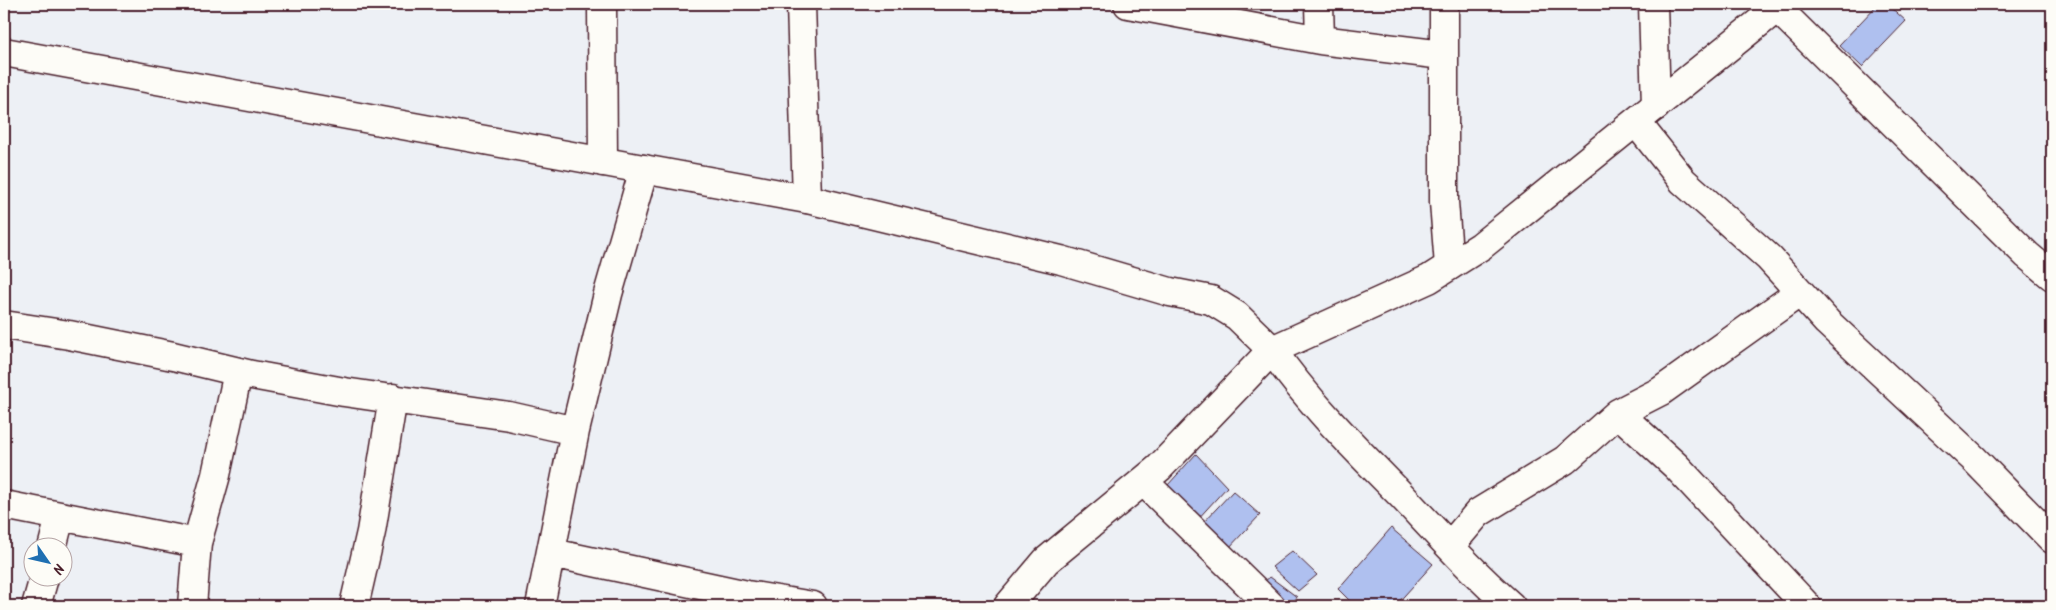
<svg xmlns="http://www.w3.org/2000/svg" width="2056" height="610" font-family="Kalam,sans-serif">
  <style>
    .building { fill: #afc0ef; stroke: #4a1f2b }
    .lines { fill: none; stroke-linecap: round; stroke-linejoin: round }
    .minor-casing { stroke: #4a1f2b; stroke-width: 31 }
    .tertiary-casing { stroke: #4a1f2b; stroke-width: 31 }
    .minor { stroke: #fdfcf7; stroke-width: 28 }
    .tertiary { stroke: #fdfcf7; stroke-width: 28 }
  </style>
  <rect width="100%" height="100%" fill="#edf0f5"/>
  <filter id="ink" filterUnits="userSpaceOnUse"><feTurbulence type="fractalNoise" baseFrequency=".02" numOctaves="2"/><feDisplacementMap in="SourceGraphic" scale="10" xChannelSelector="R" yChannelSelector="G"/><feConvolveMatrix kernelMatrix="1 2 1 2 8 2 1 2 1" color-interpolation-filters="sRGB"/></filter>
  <g filter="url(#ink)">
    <path class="building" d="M1878 4H1887L1906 21 1862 67 1839 45Z
      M1196 454 1227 487 1196 521 1167 486Z
      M1233 491 1260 515 1227 550 1202 524Z
      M1391 528 1433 564 1395 606H1355L1338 589Z
      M1292 551 1317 575 1298 591 1272 567Z
      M1270 577 1297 597 1291 606H1283L1261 584Z"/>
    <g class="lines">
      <g class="minor-casing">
        <path id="minor" d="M602 4 603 162
          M801 4 807 199
          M1128 4 1320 40 1443 55
          M1319 4 1320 40
          M1444 4V202L1449 266
          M1653 4 1656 106
          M1777 8 2027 255 2052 276
          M1636 122 1683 181 1769 258 1827 322 1974 459 2052 539
          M1800 292 1661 391 1618 413 1676 466 1807 606
          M4 325 69 335 173 356 252 375 344 392 509 416 575 431
          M1143 481 1271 606
          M4 505 197 543
          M1450 546 1478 513 1565 460 1618 413
          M52 548 60 517
          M552 553 747 595 813 606
          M36 606 44 578
          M192 606 197 543 216 475 238 372
          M354 606 371 532 393 398
          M540 606 575 431 608 294 644 169
          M1008 606 1046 561 1159 468 1272 350C1309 403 1356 449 1401 495 1437 533 1472 572 1511 606"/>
      </g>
      <g class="tertiary-casing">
        <path id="tertiary" d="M4 52 807 199 1061 260 1170 292 1211 300 1237 316 1272 350 1429 279 1481 246 1782 4"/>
      </g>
      <use href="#minor" class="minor"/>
      <use href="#tertiary" class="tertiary"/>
    </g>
  </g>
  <rect width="2056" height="610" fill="none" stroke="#fdfcf7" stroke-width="20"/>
  <rect x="10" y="10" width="2036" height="590" fill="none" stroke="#4a1f2b" stroke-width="2" filter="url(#ink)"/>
  <g transform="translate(48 562) rotate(124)"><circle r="24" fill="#fdfcf7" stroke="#b5a4a5"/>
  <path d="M0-4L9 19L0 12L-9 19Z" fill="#1f6fb2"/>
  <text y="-8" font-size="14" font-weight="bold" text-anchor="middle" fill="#4a1f2b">N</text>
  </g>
</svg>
